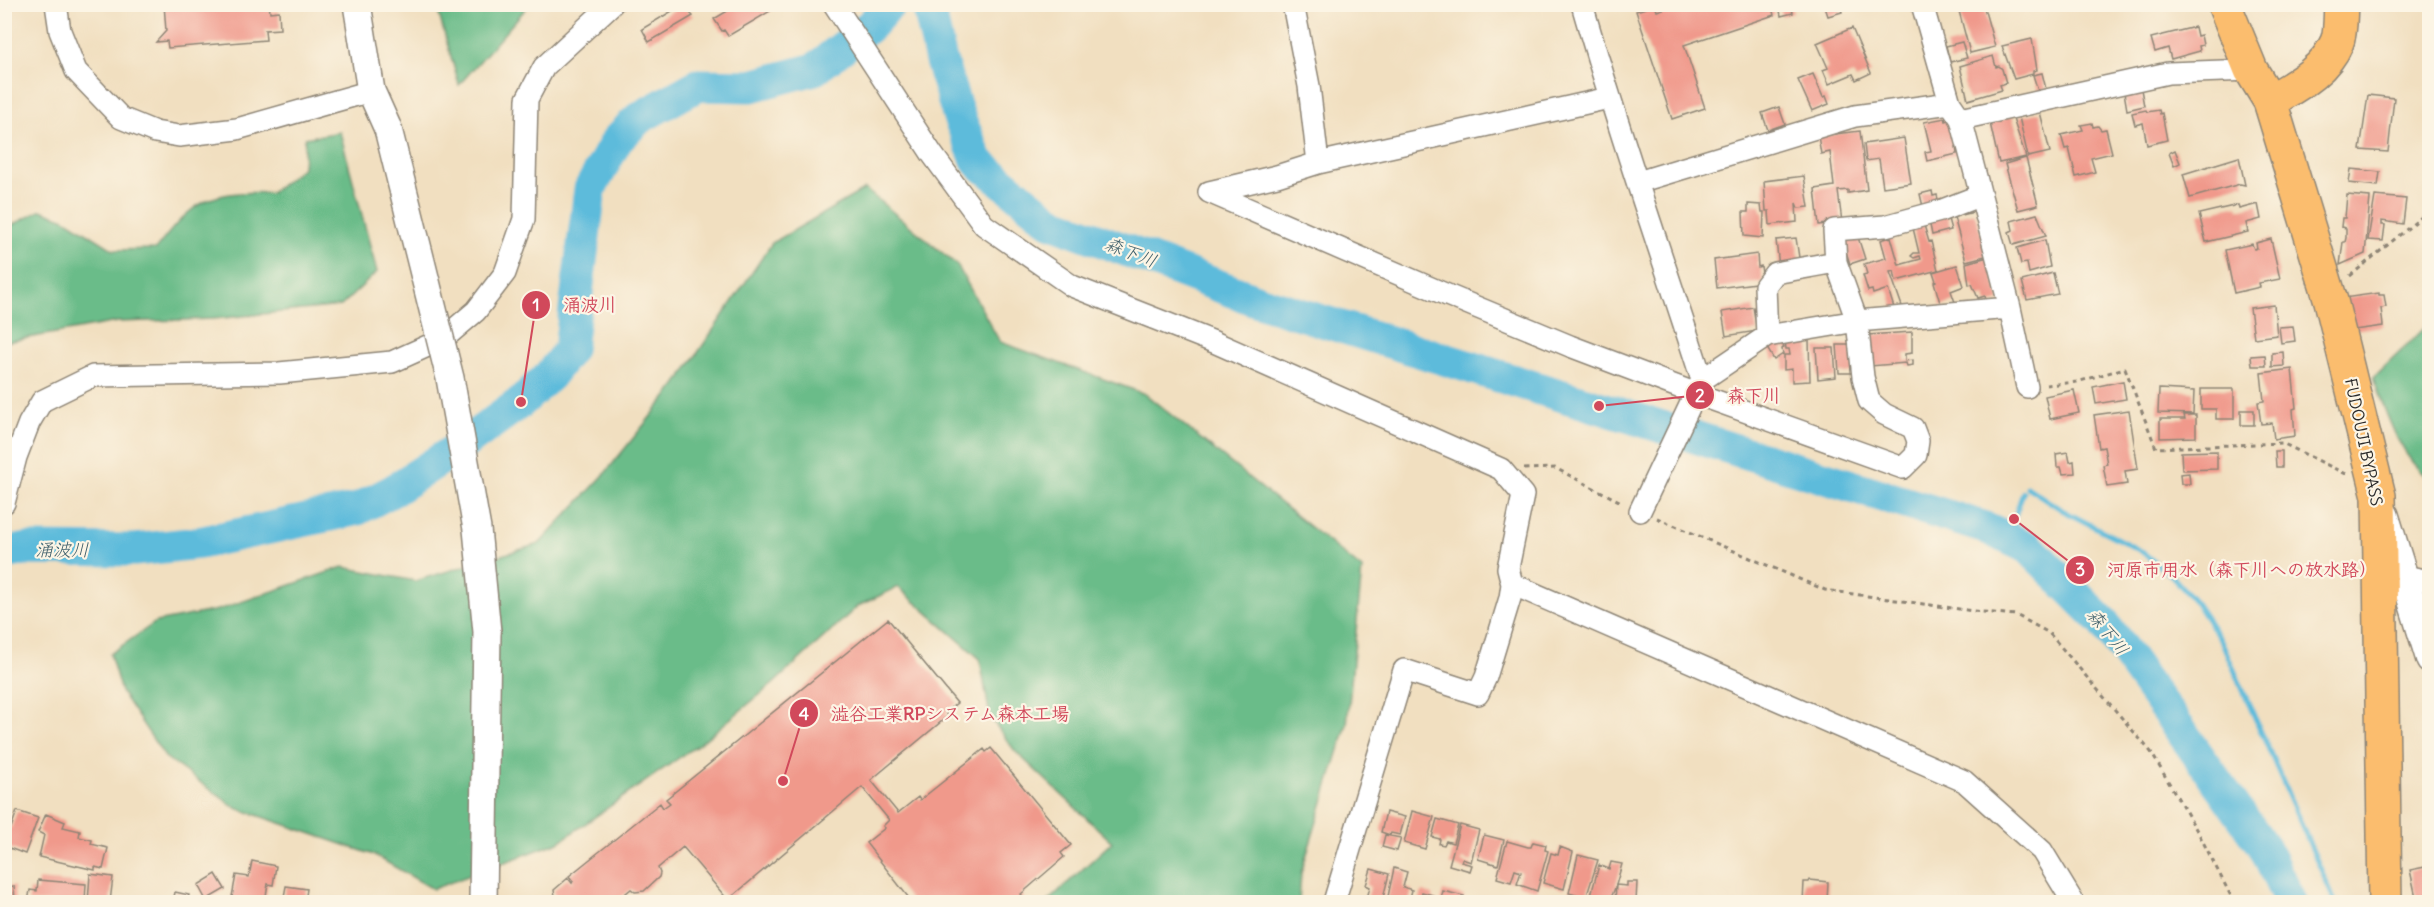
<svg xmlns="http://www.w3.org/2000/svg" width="2434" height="907" font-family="Delius,'Klee One',sans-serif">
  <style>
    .forest { fill: #6abc89; stroke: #4a745a; stroke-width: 1.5 }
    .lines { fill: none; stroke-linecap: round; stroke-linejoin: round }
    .stream { stroke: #5dbbdb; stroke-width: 5 }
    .river { stroke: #5dbbdb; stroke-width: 33 }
    .building { fill: #f0998b }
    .minor-casing { stroke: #8e8576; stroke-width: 24 }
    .tertiary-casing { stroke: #8e8576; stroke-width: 30 }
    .trunk-casing { stroke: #8e8576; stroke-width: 36 }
    .path { stroke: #8e8576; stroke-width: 3; stroke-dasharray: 4.5 4.5; stroke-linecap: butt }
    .minor { stroke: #fff; stroke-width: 21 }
    .tertiary { stroke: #fff; stroke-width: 27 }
    .trunk { stroke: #fbbd6e; stroke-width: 33 }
    .tertiary-bridge-casing { stroke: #8e8576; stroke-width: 30; stroke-linecap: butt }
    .tertiary-bridge { stroke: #fff; stroke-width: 27 }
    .labels { text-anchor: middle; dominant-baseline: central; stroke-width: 4.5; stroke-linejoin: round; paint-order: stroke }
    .street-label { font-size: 16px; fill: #2b2b2b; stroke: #fcf5e5 }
    .water-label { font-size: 18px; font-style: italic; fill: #3c5d69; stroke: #fcf5e5 }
    .leader { fill: none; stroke: #d1495b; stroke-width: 2 }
    .callout-dot { fill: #d1495b; stroke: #fcf5e5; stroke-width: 2 }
    .mark-label { font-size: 18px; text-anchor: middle; font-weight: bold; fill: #fff }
    .callout-label { font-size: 18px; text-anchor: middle; font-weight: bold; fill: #d1495b; stroke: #fcf5e5; stroke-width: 4.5; stroke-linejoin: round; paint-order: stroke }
  </style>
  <rect width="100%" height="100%" fill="#fcf5e5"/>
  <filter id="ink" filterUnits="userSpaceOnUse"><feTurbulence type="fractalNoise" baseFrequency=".0167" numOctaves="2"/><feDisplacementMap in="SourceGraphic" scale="12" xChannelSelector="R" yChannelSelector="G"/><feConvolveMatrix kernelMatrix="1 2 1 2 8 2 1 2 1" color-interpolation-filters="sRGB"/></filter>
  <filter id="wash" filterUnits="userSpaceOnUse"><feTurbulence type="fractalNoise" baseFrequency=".008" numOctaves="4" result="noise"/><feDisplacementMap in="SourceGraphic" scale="24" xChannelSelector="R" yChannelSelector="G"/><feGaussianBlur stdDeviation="1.35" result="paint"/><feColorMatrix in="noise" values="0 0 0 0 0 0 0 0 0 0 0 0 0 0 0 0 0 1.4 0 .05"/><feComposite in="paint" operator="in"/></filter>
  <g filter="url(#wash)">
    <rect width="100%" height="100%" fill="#f1dfc0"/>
    <path class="forest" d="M436 4H529V5L459 85Z
      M340 132 377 272 341 306 213 319 117 322 5 342V229L41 210 65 219 114 250 156 249C193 201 209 190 271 193L303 167 305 138Z
      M865 189 957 265 1000 342 1145 394 1362 569 1347 724 1301 873 1299 902H1047L1112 842 1015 751 990 717 980 659 898 587 858 606 773 684 703 741 559 842 433 889 374 855 236 808 165 757 121 692 110 654 156 622 218 610 343 567 415 581 539 544 602 477 676 385 772 243Z
      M2429 324V479C2398 455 2387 414 2373 378Z"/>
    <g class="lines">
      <path class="stream" d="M2027 487 2062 510 2141 551 2172 576 2196 603 2222 642 2335 902
        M2014 519 2023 492"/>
      <path class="river" d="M928 4 941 61 959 117 978 162 1050 221 1258 301 1986 528 2029 548 2104 623 2265 849 2290 902
        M4 553 28 549 134 550 199 543 358 509 394 490 462 445 521 402 549 376 570 349 590 189 617 140 639 118 698 85 751 86 815 69 870 26 890 4"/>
    </g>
    <g id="blocks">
      <path class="building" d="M164 4H269L270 12 279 11 280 29 265 30 266 40 168 48 167 41 156 42 166 31Z
        M739 4H782L728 36 724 30 722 31 714 19Z
        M1678 4H1771L1774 15 1684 45 1705 108 1672 119 1636 11 1655 5 1657 11Z
        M1791 4 1793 13 1781 16 1779 5Z
        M1824 4H1840L1842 12 1828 16Z
        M1981 4H1983L1995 47 1970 53 1959 11Z
        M682 5 693 16 649 42 642 29Z
        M2195 27 2197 36 2201 35 2203 45 2199 46 2200 51 2171 59 2168 48 2155 52 2151 38Z
        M1852 28 1871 73 1856 80 1853 74 1829 84 1823 70 1828 68 1817 43Z
        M2032 39 2037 70 2033 71V74L2014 79 2002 46Z
        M1962 42 1967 58 1950 62 1946 46Z
        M1993 56 1996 67 1999 66 2002 69 2006 83 2000 85 2002 90 1968 100 1960 66Z
        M2042 73 2046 89 2038 91 2033 75Z
        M1813 74 1823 97 1826 96 1829 104 1812 111 1798 80Z
        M2141 89 2144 106 2127 110 2124 92Z
        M2368 95 2394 98 2388 152 2360 150Z
        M1779 107 1785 124 1768 130 1762 113Z
        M2146 110 2147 112 2159 110 2160 114 2162 113 2167 140 2147 145 2143 123 2135 125 2132 113Z
        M2040 112 2050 152 2028 157 2019 117Z
        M2012 116 2026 157 1999 163 1990 123Z
        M1945 118 1946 121 1952 119 1958 147H1956L1957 154 1927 161 1925 152 1931 151 1924 122Z
        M2092 123 2093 127 2098 126 2101 130 2106 129 2112 153 2091 158 2095 172 2076 177 2069 148 2065 149 2061 135 2083 130 2081 125Z
        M1860 131 1867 190 1848 193V190L1838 191 1842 222 1819 225 1815 189 1834 186 1830 152 1821 154 1818 136Z
        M1904 138 1911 183 1883 187 1879 159 1866 161 1864 144Z
        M2175 150 2180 163 2174 166 2169 153Z
        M2239 157 2245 185 2240 184 2190 198 2183 174Z
        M2026 158 2038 205 2018 210 2005 164Z
        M2351 169 2380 172 2378 186 2349 183Z
        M1804 176 1809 207 1798 208 1796 203 1797 222 1770 225 1769 211H1766L1764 181Z
        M1932 191 1933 196 1937 195 1939 204 1923 207 1920 194Z
        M2347 195 2370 197 2366 244 2365 254 2340 265 2343 242H2345L2346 238V228L2341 227 2342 218H2345Z
        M2375 196 2406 199 2403 224 2382 221V225H2385L2383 241 2368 240Z
        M1748 204 1761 205 1762 212H1764L1763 238 1744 236 1743 212H1748Z
        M2258 204 2261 219 2246 223 2248 232 2206 242 2199 214 2238 205 2239 209Z
        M1974 212 1989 255 1966 261 1954 217Z
        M2037 214 2046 236 2013 245 2009 232 2013 230 2011 221Z
        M1947 215 1951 230 1932 235 1929 220Z
        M1924 225 1929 242 1931 241 1938 270 1896 281 1894 271 1890 272 1903 309 1895 311 1888 289 1873 294 1872 290 1868 291 1863 275 1867 274 1864 264 1886 258 1881 240 1891 237 1899 265 1921 259 1920 256 1914 258 1911 256 1914 253H1919L1913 228Z
        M1857 234 1865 259 1850 264 1842 239Z
        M1796 238 1800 264 1779 267 1776 240Z
        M2271 239 2280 279 2259 283 2260 287 2234 293 2225 250 2252 244 2254 249 2257 248 2256 243Z
        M2045 240 2050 267 2029 273 2027 263 2021 264 2017 248Z
        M1757 254 1758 267 1761 266 1763 282 1717 288 1714 260Z
        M1988 257 2000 301 1987 304 1985 296 1978 298 1972 284 1969 285 1966 263Z
        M1957 265 1964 286 1951 291 1955 302 1941 306 1934 282 1936 281 1933 272Z
        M2053 273 2058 294 2027 300 2022 281Z
        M2379 293V295H2384L2386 307 2381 308 2383 326 2354 330 2343 298Z
        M2274 305 2277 335 2254 338 2250 308Z
        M1753 307 1757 331 1726 336 1722 312Z
        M2293 326 2295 341 2281 343 2279 327Z
        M1912 332V353L1905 354V361L1913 360V365L1907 366 1906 363 1870 366 1867 335Z
        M1809 339 1810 381 1792 382V369L1784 370V355H1790L1789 349H1786L1785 340Z
        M1779 340 1784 347 1782 349 1783 354 1774 360 1767 348Z
        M1837 345H1853L1855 373H1839Z
        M1816 348H1834L1836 377 1818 379Z
        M2283 352 2284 366 2272 367V353Z
        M2265 355 2266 366H2252L2251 356Z
        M2292 369 2296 408 2293 409 2295 436 2274 439 2272 423 2261 424 2258 402 2264 401 2261 373Z
        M2123 381 2126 399 2096 404 2093 387Z
        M2159 389 2194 391 2193 414 2158 413Z
        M2201 389H2234V419H2216V409H2201Z
        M2074 390 2079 413 2050 419 2045 396Z
        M2129 410 2138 469 2125 471 2127 484 2107 487 2103 465 2107 464 2104 447 2099 448 2094 415Z
        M2241 410H2254V425H2241Z
        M2184 415H2196V437L2160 438V419H2185Z
        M2217 451V469L2182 470 2181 452Z
        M2275 451H2282V467H2276Z
        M2068 452 2070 462 2074 461 2075 473 2063 474 2061 467H2057L2056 454Z
        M2189 473 2190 484H2181L2180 474Z
        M888 619 957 703 946 712 948 716 871 780 898 813 918 797 920 800 984 749 986 752 991 748 1071 845 1061 853 1064 857 1021 894 1024 898 1019 902H912L866 843 885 828 883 826 889 820 862 787 728 900 683 847 658 868 660 873 659 877 644 891 635 892 631 889 615 902H547L555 896 554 890 568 878 572 883 573 881 569 876 660 803 663 808 670 803 666 799Z
        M17 811 38 818 25 854 4 846V826L6 825 11 828Z
        M1412 811 1434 817 1425 849 1404 843Z
        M1386 812 1405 817 1400 835 1391 833 1390 835 1381 832Z
        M46 814 65 822 63 827 80 831 79 837 92 840 91 844 108 848 103 869 95 867V870L39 857 44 835 38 832Z
        M1437 819 1458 825 1453 843 1446 841 1444 845 1439 844 1440 839 1432 837Z
        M1460 825 1479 830 1471 862 1462 859 1461 862 1472 865 1470 871 1449 865Z
        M1385 835 1401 838 1397 851 1382 847Z
        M1484 835 1504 840 1498 865 1478 859Z
        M1507 841 1528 847H1531L1533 842 1546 845 1545 850 1548 851 1537 891 1517 884 1521 872 1515 870 1511 882 1497 878Z
        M1560 847 1573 852 1564 889 1543 883 1551 853 1558 855Z
        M1578 855 1598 860 1586 898 1569 893Z
        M252 861 276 866 273 885 268 884 265 902H231L236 875 249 877Z
        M1611 862 1622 864 1616 885 1627 886V882H1637L1636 902H1615L1616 885 1610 901 1591 895 1599 865 1609 869Z
        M2430 866V902H2417L2410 870Z
        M1394 868 1407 872 1403 887 1412 890 1409 902 1387 901Z
        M1371 869 1389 874 1382 902H1366L1370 887 1366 885Z
        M90 874 113 877 110 902H88Z
        M216 874 225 889 206 900 198 885Z
        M38 880 86 884 85 902H28L30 890 37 891Z
        M1810 880 1828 882 1827 902H1803L1804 882H1809Z
        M14 886 15 902H4V887Z
        M286 886 307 889 305 902H283Z
        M1443 891 1464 896 1462 902H1440Z
        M175 892 189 895 187 902H173Z
        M1422 892 1433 895V900L1439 902H1419Z"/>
    </g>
  </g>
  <g filter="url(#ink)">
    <use href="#blocks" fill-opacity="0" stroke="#8e8576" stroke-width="1.5"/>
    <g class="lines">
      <g class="minor-casing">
        <path id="minor" d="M56 4 60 31 76 71 121 118 155 132 179 136 237 129 371 91
          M834 4 932 154 984 225 1072 286 1214 342 1501 469 1523 495 1508 568 1512 584 1510 598 1486 677 1478 694 1404 670 1334 902
          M1293 4 1309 86 1318 163 1609 98
          M1582 4C1618 131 1662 255 1702 380
          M1922 4 1950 103 1961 119 2168 73 2251 70
          M1961 119 2010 308 2027 387
          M1638 182 1855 116 1950 103
          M1209 192 1440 292 1570 346 1694 393 1903 468 1916 455 1918 441 1913 428 1884 414 1869 401 1863 377 1857 321 1836 262 1834 230 1885 226 1940 211 1981 195
          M1209 192 1277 176 1318 163
          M1767 336 1765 286 1775 273 1836 262
          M4 503 16 457 29 423 42 401 93 376 279 373 392 362 443 339 476 311 505 273 524 219 527 99 544 67 612 4
          M1640 511 1702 380 1767 336 1857 321 2010 308
          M2404 576 2430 581
          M1512 584 1964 781 2042 851 2073 902"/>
      </g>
      <g class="tertiary-casing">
        <path id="tertiary" d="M357 4 371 91 388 129
          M2385 515 2430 660
          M483 902 487 632"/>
      </g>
      <g class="trunk-casing">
        <path id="trunk" d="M2224 4 2251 70 2270 101 2331 301 2379 496 2385 902
          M2270 101C2295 86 2325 71 2337 42 2341 32 2340 16 2341 4"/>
      </g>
      <path class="path" d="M2350 276 2430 210
        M2046 385 2077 382 2125 368 2156 448 2282 443 2348 475
        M1524 469 1555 468 1623 503
        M1657 518 1825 590 1973 611 2016 615 2049 633 2151 752 2200 836 2234 902"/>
      <use href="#minor" class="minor"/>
      <use href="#tertiary" class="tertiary"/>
      <use href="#trunk" class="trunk"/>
      <g class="tertiary-bridge-casing">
        <path id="tertiary-bridge" d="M388 129 450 378 477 529 487 632"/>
      </g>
      <use href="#tertiary-bridge" class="tertiary-bridge"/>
    </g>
  </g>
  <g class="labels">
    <g class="street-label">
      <text transform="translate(2364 442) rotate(78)">FUDOUJI BYPASS</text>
    </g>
    <g class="water-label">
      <text transform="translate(1131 252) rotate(21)">森下川</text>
      <text x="62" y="549">涌波川</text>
      <text transform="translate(2108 632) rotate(51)">森下川</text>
    </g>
  </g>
  <path class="leader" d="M521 402L536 305M1599 406L1700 395M2014 519L2080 570M783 781L804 713"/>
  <g class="callout-dot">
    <circle cx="521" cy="402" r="6"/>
    <circle cx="1599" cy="406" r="6"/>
    <circle cx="2014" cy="519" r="6"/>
    <circle cx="783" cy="781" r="6"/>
    <circle cx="536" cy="305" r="15"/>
    <circle cx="1700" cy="395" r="15"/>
    <circle cx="2080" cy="570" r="15"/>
    <circle cx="804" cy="713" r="15"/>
  </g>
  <g class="mark-label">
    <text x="536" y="311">1</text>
    <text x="1700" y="402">2</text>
    <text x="2080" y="576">3</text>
    <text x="804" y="720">4</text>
  </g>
  <g class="callout-label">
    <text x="590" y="311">涌波川</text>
    <text x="1754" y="402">森下川</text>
    <text x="2242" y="576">河原市用水（森下川への放水路）</text>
    <text x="950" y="720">澁谷工業RPシステム森本工場</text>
  </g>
  <rect width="2434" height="907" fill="none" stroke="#fcf5e5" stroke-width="24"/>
</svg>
